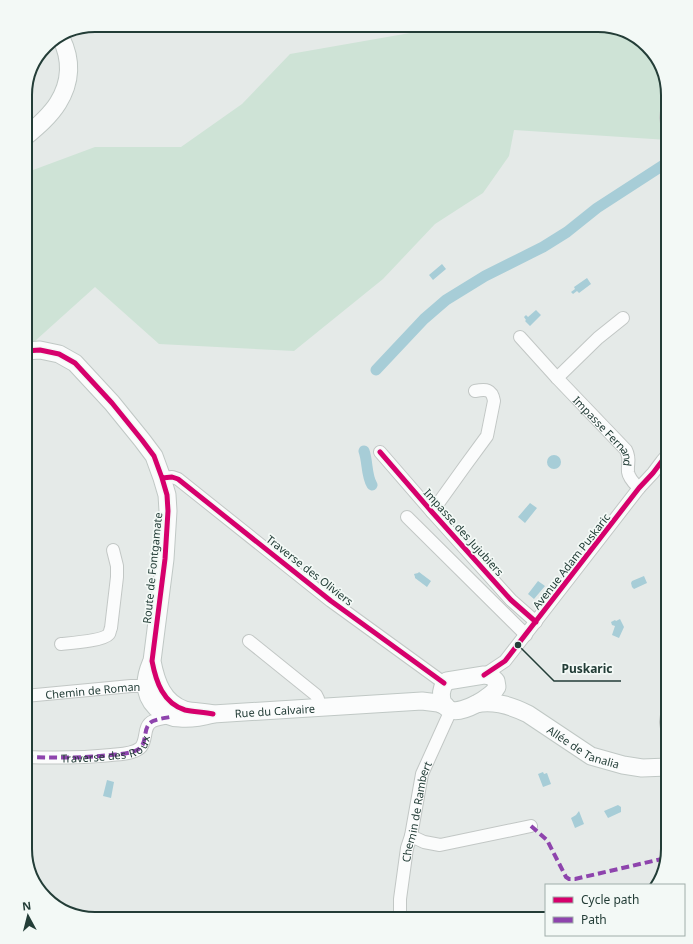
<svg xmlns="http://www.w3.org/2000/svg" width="693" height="944" font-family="'Noto Sans',sans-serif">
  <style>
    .green { fill: #cee3d6 }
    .water { fill: #a7cdd7 }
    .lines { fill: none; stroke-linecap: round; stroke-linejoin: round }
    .canal { stroke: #a7cdd7; stroke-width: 11 }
    .street-casing { stroke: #c2c7c5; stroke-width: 14 }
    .secondary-casing { stroke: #c0c8c5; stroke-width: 19 }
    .street { stroke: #fbfcfc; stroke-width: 12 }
    .secondary { stroke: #fbfcfc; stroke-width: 17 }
    .quiet { stroke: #8e44ad; stroke-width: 4; stroke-dasharray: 8 4; stroke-linecap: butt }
    .cycleway-casing { stroke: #f3f9f6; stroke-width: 8 }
    .cycleway { stroke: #d6006c; stroke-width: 5 }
    .labels { text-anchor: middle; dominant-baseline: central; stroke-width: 3.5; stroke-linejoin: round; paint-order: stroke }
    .street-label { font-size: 11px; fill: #233d37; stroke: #f3f9f6 }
    .rim { fill: none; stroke: #233d37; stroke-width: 2 }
    .leader { fill: none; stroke: #233d37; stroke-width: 1.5 }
    .callout-dot { fill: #233d37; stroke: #f3f9f6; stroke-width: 1.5 }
    .callout-label { font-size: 12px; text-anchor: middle; font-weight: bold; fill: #233d37; stroke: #f3f9f6; stroke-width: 3.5; stroke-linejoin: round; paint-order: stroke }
  </style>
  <rect width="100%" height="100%" fill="#e5eae8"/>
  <path class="green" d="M429 25H602L633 34 659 60 668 95V140L514 130 509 156 483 193 435 224 383 279 294 351 159 344 95 287 25 350V173L95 147H181L242 104 290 54 410 33Z"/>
  <path class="water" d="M442 264 446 269 433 280 429 275Z
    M587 278 591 284 579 293 577 291 573 294 571 292 575 289 574 287Z
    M536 310 541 315 530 326 525 321 526 320 524 317 526 315 528 317Z
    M547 462a7 7 0 1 1 14 0a7 7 0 1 1-14 0Z
    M530 503 537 508 525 523 518 517Z
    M419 572 431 581 427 587 415 578V577L414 574 418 573Z
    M644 576 647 583 634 589 632 587 631 583 632 581Z
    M538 581 545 586 534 599 528 594Z
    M620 619 624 627 619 638 612 635 615 626 612 625 611 622 615 620 616 621Z
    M543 772 544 774 547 773 551 784 543 787 538 774Z
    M107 780 114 782 111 798 103 796Z
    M618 805 621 807V812L608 818 604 811Z
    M579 811 584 824 575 828 571 818 576 815Z"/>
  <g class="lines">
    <path class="canal" d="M376 370 424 319 446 300 485 276 543 247 567 232 597 208 668 162
      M364 451C368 462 366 475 372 485"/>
    <g class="street-casing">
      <g id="street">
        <path d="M668 124C665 119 666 114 668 109"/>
        <path d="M668 199 667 197 668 188"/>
        <path id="s1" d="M520 337 557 378 626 450C631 460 627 463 628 472 629 479 635 484 639 488"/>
        <path d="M557 378 598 338 623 318"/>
        <path d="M380 452 432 512 511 600 536 622"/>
        <path d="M162 478 172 477 178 479 331 601 444 683"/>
        <path d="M432 512 465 466 487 436 494 401C492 389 486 389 475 391"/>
        <path d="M407 517 526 635"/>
        <path d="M249 641 316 695 318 699 319 707"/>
        <path d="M61 644C71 643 103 641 109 634 110 633 110 629 111 628L117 577V566L113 550"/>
        <path d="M484 675 505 661 639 488 653 473 662 461 668 454"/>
        <path id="s2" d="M25 696 131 686H153"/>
        <path d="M668 734 666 722 668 708"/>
        <path id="s3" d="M25 757C54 758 82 758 111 755 119 754 133 754 140 748 148 741 142 726 153 721 158 719 165 718 170 717"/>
        <path d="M411 836 424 842 440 845 531 826"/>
        <path id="s4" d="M400 919V899L407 848 411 836 422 774 451 710"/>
      </g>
    </g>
    <g class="secondary-casing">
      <g id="secondary">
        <path d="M25 137C37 127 50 116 58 103 71 82 72 60 61 38"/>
        <path d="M25 351 40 350 59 354 75 363 112 403 142 440 154 456 162 478 167 495 168 511 165 559 152 661C156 682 163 703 185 710 194 712 204 712 213 714"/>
        <path id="s5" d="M151 663C148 670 146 677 146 684 146 702 162 718 180 718 191 719 202 717 213 714L422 701 438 703 446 706"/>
        <path d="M484 675 491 676 496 681 497 687C492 697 463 714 451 710 439 706 439 689 447 681Z"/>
        <path id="s6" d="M476 704C495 700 512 706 528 714L591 756 623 765 642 768 668 767"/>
      </g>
    </g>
    <use href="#street" class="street"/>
    <use href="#secondary" class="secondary"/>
    <path class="quiet" d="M25 757C54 758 82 758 111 755 119 754 133 754 140 748 148 741 142 726 153 721 158 719 165 718 170 717
      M531 826 547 840 566 877 569 879H575L666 858"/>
    <g class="cycleway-casing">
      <path id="cycleway" d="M25 351 40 350 59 354 75 363 112 403 142 440 154 456 162 478 167 495 168 511 165 559 152 661C156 682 163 703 185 710 194 712 204 712 213 714
        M380 452 432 512 511 600 536 622
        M162 478 172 477 178 479 331 601 444 683
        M484 675 505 661 639 488 653 473 662 461 668 454"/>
    </g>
    <use href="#cycleway" class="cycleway"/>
  </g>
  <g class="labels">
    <g class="street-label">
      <text stroke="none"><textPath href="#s1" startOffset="127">Impasse Fernand</textPath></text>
      <text transform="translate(464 532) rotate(48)">Impasse des Jujubiers</text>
      <text transform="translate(571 561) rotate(-52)">Avenue Adam Puskaric</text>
      <text transform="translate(152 568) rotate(-84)">Route de Fontgamate</text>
      <text transform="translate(310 570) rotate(38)">Traverse des Oliviers</text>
      <text stroke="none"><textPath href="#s2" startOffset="68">Chemin de Roman</textPath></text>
      <text stroke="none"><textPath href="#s5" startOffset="170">Rue du Calvaire</textPath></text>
      <text stroke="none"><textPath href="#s3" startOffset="83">Traverse des Roux</textPath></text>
      <text stroke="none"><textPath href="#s6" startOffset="119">Allée de Tanalia</textPath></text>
      <text stroke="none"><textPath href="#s4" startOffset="109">Chemin de Rambert</textPath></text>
    </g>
  </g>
  <path d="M0 0H693V944H0ZM95 32H598A63 63 0 0 1 661 95V849A63 63 0 0 1 598 912H95A63 63 0 0 1 32 849V95A63 63 0 0 1 95 32Z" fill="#f3f9f6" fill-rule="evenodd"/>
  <path class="rim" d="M95 32H598A63 63 0 0 1 661 95V849A63 63 0 0 1 598 912H95A63 63 0 0 1 32 849V95A63 63 0 0 1 95 32Z"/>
  <path class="leader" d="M518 645L554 681H621"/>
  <circle class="callout-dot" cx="518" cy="645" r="4"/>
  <g class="callout-label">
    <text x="587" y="673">Puskaric</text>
  </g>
  <rect x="545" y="884" width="140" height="52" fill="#f3f9f6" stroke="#a0aeaa"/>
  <rect x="553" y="897" width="20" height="6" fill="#d6006c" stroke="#a0aeaa"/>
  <text x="581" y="904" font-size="12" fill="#233d37">Cycle path</text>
  <rect x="553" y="917" width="20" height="6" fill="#8e44ad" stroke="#a0aeaa"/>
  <text x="581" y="924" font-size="12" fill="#233d37">Path</text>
  <g transform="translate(28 916) rotate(353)" stroke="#f3f9f6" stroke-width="3" paint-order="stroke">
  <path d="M0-3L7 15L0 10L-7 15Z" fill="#233d37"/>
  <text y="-6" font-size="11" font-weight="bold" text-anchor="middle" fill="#233d37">N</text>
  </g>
</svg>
